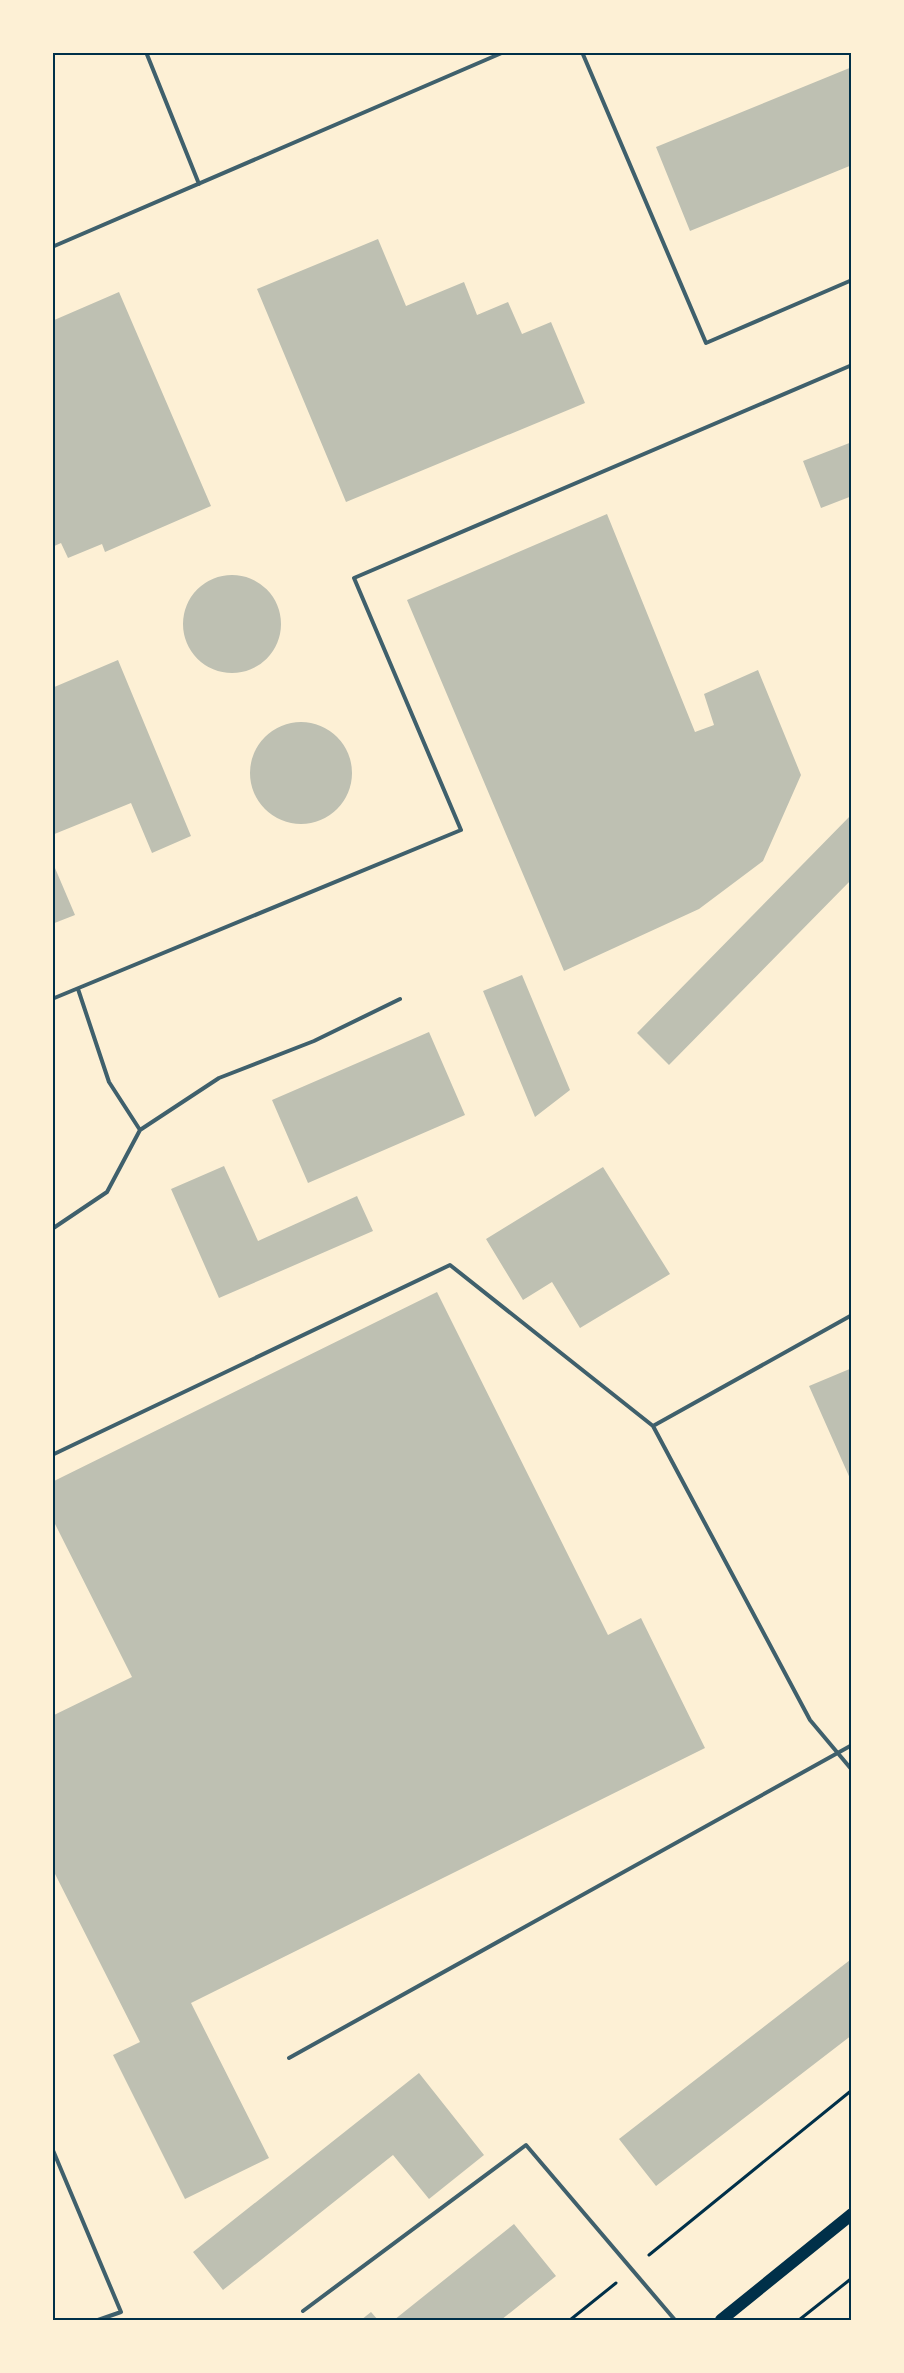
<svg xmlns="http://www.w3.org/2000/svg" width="904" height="2373" font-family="Overpass,sans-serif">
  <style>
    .building { fill: #bec0b2 }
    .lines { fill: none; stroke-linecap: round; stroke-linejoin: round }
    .path { stroke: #003049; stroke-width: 3 }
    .service { stroke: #3f606c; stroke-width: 4 }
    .primary { stroke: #003049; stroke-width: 12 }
    .neatline { fill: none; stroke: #003049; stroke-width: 2 }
  </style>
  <rect width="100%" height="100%" fill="#fdf0d5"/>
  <path class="building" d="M852 67V165L690 231 656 147Z
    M378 239 406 306 464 282 477 315 508 302 522 334 551 322 585 403 346 502 257 289Z
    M119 292 211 506 105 552 102 544 68 558 61 543 52 547V321Z
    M852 442V496L821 508 803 461Z
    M607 514 695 732 714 725 704 694 758 670 801 775 763 861 699 909 564 971 407 600Z
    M183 624a49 49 0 1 1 98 0a49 49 0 1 1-98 0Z
    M118 660 191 836 152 853 131 803 52 835V688Z
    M250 773a51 51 0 1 1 102 0a51 51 0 1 1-102 0Z
    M852 814V879L669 1065 637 1033Z
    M52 861 75 915 52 924Z
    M522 975 570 1090 535 1117 483 991Z
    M429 1032 465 1115 308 1183 272 1100Z
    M224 1166 258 1241 357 1196 373 1231 219 1298 171 1189Z
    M603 1167 670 1274 580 1328 552 1282 523 1300 486 1239Z
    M437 1292 608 1635 641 1618 705 1748 191 2003 269 2158 185 2199 113 2055 140 2042 52 1868V1716L132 1677 52 1518V1482Z
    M852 1368V1483L809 1386Z
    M850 1960 852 1963V2035L656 2186 619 2139Z
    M419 2073 484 2155 429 2199 393 2155 223 2290 193 2252Z
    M514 2224 556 2276 501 2320H394Z
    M371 2312 378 2320H361Z"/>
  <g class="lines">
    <path class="path" d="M649 2255 852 2090
      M570 2320 616 2283
      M799 2320 852 2278"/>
    <path class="service" d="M146 52 199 184
      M582 52 706 343 852 280
      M52 247 504 52
      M78 989 109 1082 140 1130
      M52 999 461 830 354 578 852 365
      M52 1229 107 1192 140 1130 219 1078 314 1041 400 999
      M852 1315 653 1426 810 1720 852 1770
      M52 1455 450 1265 653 1426
      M289 2058 852 1745
      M52 2148 121 2312 98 2320
      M303 2311 526 2145 675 2320"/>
    <path class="primary" d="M721 2320 852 2214"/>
  </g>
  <rect width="904" height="2373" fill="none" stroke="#fdf0d5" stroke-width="108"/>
  <rect x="54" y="54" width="796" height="2265" class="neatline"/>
</svg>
